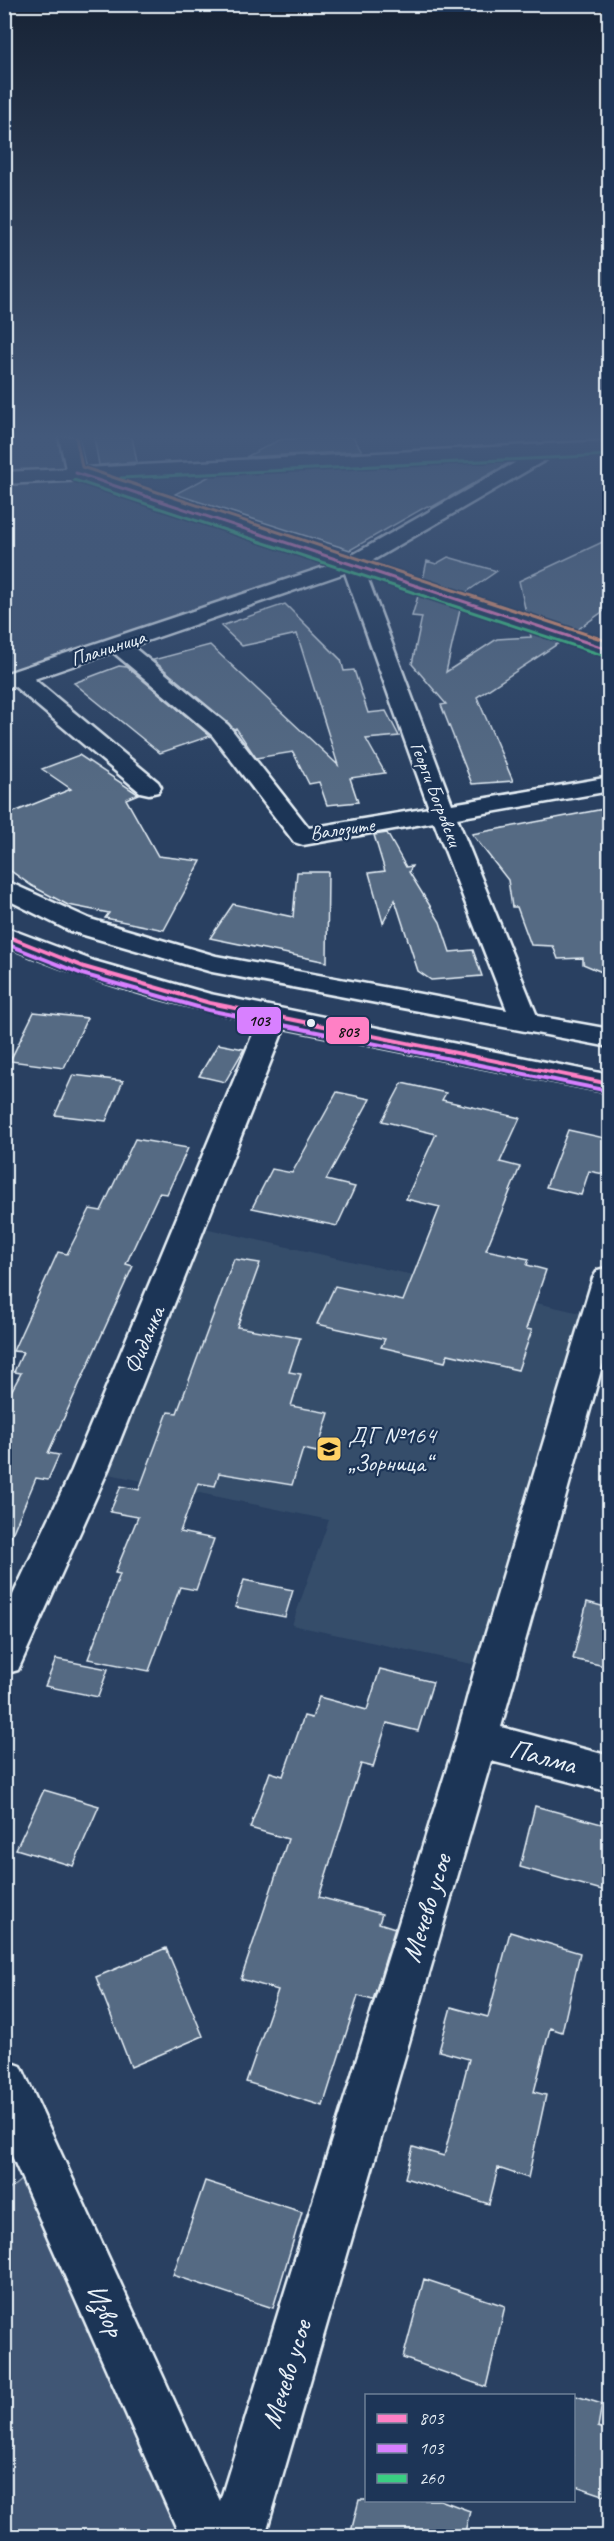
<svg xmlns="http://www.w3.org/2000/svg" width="614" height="2541" font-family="Caveat,sans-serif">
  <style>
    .built { fill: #364d6b }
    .green { fill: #415774; stroke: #94a4b6; stroke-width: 1.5 }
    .building { fill: #556a83; stroke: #e8f1f8; stroke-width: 1.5 }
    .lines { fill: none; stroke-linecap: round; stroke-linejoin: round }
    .minor-casing { stroke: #e8f1f8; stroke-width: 5 }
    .minor { fill: #1d3557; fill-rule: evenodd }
    .bus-1-far1-casing { stroke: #1d3557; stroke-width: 6 }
    .bus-1-casing { stroke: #1d3557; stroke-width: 8 }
    .bus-2-casing { stroke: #1d3557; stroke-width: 8 }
    .bus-3-casing { stroke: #1d3557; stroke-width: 6 }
    .bus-4-casing { stroke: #1d3557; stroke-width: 6 }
    .bus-1-far1 { stroke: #ff80c5; stroke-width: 3 }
    .bus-1 { stroke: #ff80c5; stroke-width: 4 }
    .bus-2 { stroke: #d880ff; stroke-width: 4 }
    .bus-3 { stroke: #3ace82; stroke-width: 3 }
    .bus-4 { stroke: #fc9b6d; stroke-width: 3 }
    .bus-dot { fill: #e8f1f8; stroke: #1d3557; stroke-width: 2 }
    .labels { text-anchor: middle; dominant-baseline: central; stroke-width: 4.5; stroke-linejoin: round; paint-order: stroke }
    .far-street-label { font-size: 20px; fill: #e8f1f8; stroke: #1d3557 }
    .street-label { font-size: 24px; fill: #e8f1f8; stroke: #1d3557 }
    .poi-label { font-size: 24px; fill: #e8f1f8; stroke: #1d3557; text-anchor: start }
    .near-street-label { font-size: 28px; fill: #e8f1f8; stroke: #1d3557 }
    .line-badge { stroke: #1d3557; stroke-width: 2 }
    .pale-badge-label { font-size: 16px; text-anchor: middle; font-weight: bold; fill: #111 }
  </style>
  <rect width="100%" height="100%" fill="#294061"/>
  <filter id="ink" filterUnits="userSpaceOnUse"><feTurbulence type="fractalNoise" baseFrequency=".0167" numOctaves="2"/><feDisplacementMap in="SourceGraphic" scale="12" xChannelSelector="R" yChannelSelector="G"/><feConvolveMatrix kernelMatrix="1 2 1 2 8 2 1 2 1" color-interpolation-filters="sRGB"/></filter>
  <g filter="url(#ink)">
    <path class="built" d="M191 1225 598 1317 495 1669 292 1625 329 1520 90 1470Z"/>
    <path class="green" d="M5 437H68L76 473 352 564 5 682Z
      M26 2176 187 2536H5V2193Z"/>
    <path class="building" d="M94 437H132L137 462 99 465Z
      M312 437H353L362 451 246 457 279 440Z
      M511 462 432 507 427 506 350 550 175 494 212 475Z
      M609 539V607L577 630 526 613 519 581Z
      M448 557 497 571 465 593 423 579 427 561 436 564Z
      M418 596 460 610 446 672 497 639 531 637 530 633 559 643 477 697 513 781 472 784 441 705 446 704 412 664 422 617 412 616Z
      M285 604 341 660 344 671 354 670 368 713 386 711 399 736 366 739 385 773 350 778 358 802 327 805 319 782 309 784 293 752 256 758 236 728 234 729 153 660 210 645 338 765 297 634 242 646 221 626Z
      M119 666 127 667 210 736 160 753 74 683Z
      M79 755 138 794 126 799 158 856 201 861 164 930 105 918 109 913 68 905 32 886 4 866V816L71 789 42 769Z
      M609 808V975L583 964V958L558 959 553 946 531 945 517 907H512L508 880 472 834Z
      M387 833 406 867 412 866 409 872 440 922 450 952 473 950 482 976 431 980 418 971 395 900 383 923 369 873 385 871 374 835Z
      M297 872H328L327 962 210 938 233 904 293 917Z
      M34 1012 87 1018 64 1068 10 1061Z
      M218 1044 244 1049 225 1082 199 1076Z
      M73 1075 123 1081 106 1121 55 1115Z
      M402 1083 446 1093 442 1100 520 1118 500 1162 520 1167 486 1250 529 1259 527 1265 546 1270 526 1329 532 1330 518 1370 448 1354 445 1362 381 1347 385 1339 317 1324 335 1286 403 1301 440 1207 406 1199 436 1134 382 1121Z
      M337 1092 370 1099 326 1180 355 1187 337 1226 252 1208 272 1169 292 1173Z
      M568 1130 609 1139V1175L589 1171 581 1195 546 1187Z
      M135 1139 188 1148 167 1194 159 1193 126 1264 133 1266 48 1453 59 1455 48 1480 36 1478 4 1553V1405L21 1373 14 1372 23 1352 13 1351 58 1252 67 1254 90 1209 101 1211Z
      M234 1259 260 1263 237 1327 300 1338 289 1372 301 1374 291 1406 329 1413 317 1452 303 1449 292 1485 219 1473 215 1486 198 1483 180 1532 214 1539 196 1590 180 1587 149 1671 88 1659 120 1574 115 1573 138 1517 110 1512 121 1486 139 1490 168 1412 177 1413Z
      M244 1580 293 1590 285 1617 235 1607Z
      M587 1602 609 1608V1667L573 1659Z
      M56 1659 108 1669 98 1697 45 1686Z
      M380 1669 433 1682 418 1731 387 1723 373 1767 361 1764 319 1897 382 1914 379 1923 395 1928 373 2000 358 1996 323 2106 246 2082 278 1990 241 1979 288 1839 250 1828 270 1772 283 1776 304 1716 312 1718 319 1697 367 1710Z
      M44 1790 99 1806 73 1866 16 1849Z
      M535 1806 609 1826V1892L520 1867Z
      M510 1932 580 1953 562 2032 550 2028 534 2092 546 2095 528 2178 498 2168 489 2204 405 2178 413 2147 444 2156 469 2059 439 2051 451 2007 488 2017Z
      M166 1948 203 2036 131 2067 96 1977Z
      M205 2181 302 2212 273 2308 173 2275Z
      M424 2279 505 2306 486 2387 403 2358Z
      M573 2395 602 2404 598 2427 609 2431V2497L573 2485Z
      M359 2500H440L470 2511 464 2536H350Z"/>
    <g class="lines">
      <g class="minor-casing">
        <path id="minor" d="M59 437H77L84 468 610 441V453L554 455 368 563 610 643V657L367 577 452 804 610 777V791L457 818 537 1016 610 1029V1047L212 972 70 931 4 898V880L90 919 216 956 507 1010 434 822 303 845 294 842 212 735 113 652 34 679 158 782 161 787 158 792 149 794 140 792 14 686 4 689V674L330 565 87 484 85 480 4 484V472L66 469ZM525 457 349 557 108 478ZM345 573 429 808 309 828 228 725 132 646Z
          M4 927 94 961 210 994 610 1075V1093L284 1028 108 1470 18 1670 4 1674V1614L72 1470 258 1022C171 1004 86 981 4 945Z
          M610 1267V1338L501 1727 610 1756V1792L491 1761 265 2536H180L4 2138V2060L21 2066 220 2501 456 1739 475 1669 593 1278 598 1270Z"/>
      </g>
      <use href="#minor" class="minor"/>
      <g class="bus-1-far1-casing">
        <path id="bus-1-far1" d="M76 473 610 650"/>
      </g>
      <g class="bus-1-casing">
        <path id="bus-1" d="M4 935 84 967 210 1003 610 1084"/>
      </g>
      <g class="bus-2-casing">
        <path id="bus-2" d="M4 943 82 974 208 1010 609 1091"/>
      </g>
      <g class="bus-3-casing">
        <path id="bus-3" d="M121 478 610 455
          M74 480 608 657"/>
      </g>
      <g class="bus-4-casing">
        <path id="bus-4" d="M76 437 82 467 610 642"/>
      </g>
      <use href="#bus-1-far1" class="bus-1-far1"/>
      <use href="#bus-1" class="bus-1"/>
      <use href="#bus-2" class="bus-2"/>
      <use href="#bus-3" class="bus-3"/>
      <use href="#bus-4" class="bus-4"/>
    </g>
  </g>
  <linearGradient id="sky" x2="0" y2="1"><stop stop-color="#172335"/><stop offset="0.55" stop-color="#43597b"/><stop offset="1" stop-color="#43597b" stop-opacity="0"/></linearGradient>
  <rect width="614" height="793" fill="url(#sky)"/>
  <defs>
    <g id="school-square" transform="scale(1.35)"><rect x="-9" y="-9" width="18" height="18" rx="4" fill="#ffd166" stroke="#1d3557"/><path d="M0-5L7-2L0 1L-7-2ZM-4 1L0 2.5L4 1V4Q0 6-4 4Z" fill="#111"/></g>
  </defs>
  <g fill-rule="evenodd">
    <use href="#school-square" x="329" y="1449"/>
  </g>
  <circle class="bus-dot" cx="311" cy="1023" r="5"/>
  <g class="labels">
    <g class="far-street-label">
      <text transform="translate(108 648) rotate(-18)">Планиница</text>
      <text transform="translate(436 794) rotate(69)">Георги Богровски</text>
      <text transform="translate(342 829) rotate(-8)">Валозите</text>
    </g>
    <g class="street-label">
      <text transform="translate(144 1340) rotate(-67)">Фиданка</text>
    </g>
    <g class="poi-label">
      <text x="348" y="1435">ДГ №164<tspan x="348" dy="28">„Зорница“</tspan></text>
    </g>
    <g class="near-street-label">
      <text transform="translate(543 1756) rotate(15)">Палма</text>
      <text transform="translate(426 1908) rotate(-73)">Мечево усое</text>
      <text transform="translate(106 2310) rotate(66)">Извор</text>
      <text transform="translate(286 2374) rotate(-73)">Мечево усое</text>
    </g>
  </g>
  <g class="line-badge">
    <rect x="236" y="1006" width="46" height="29" rx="6" fill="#d880ff"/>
    <rect x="325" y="1016" width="45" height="29" rx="6" fill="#ff80c5"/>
  </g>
  <g class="pale-badge-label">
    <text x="259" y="1026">103</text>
    <text x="348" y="1037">803</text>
  </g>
  <rect width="614" height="2541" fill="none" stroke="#1d3557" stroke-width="24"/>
  <rect x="12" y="12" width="590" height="2517" fill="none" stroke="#e8f1f8" stroke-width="2" filter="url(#ink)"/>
  <rect x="365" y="2394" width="210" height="108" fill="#1d3557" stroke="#6e8097" stroke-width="1.5"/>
  <rect x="377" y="2414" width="30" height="9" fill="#ff80c5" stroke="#6e8097" stroke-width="1.5"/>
  <text x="419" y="2424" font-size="18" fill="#e8f1f8">803</text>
  <rect x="377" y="2444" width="30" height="9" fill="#d880ff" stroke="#6e8097" stroke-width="1.5"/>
  <text x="419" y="2454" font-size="18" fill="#e8f1f8">103</text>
  <rect x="377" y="2474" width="30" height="9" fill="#3ace82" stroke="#6e8097" stroke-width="1.5"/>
  <text x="419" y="2484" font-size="18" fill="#e8f1f8">260</text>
</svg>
